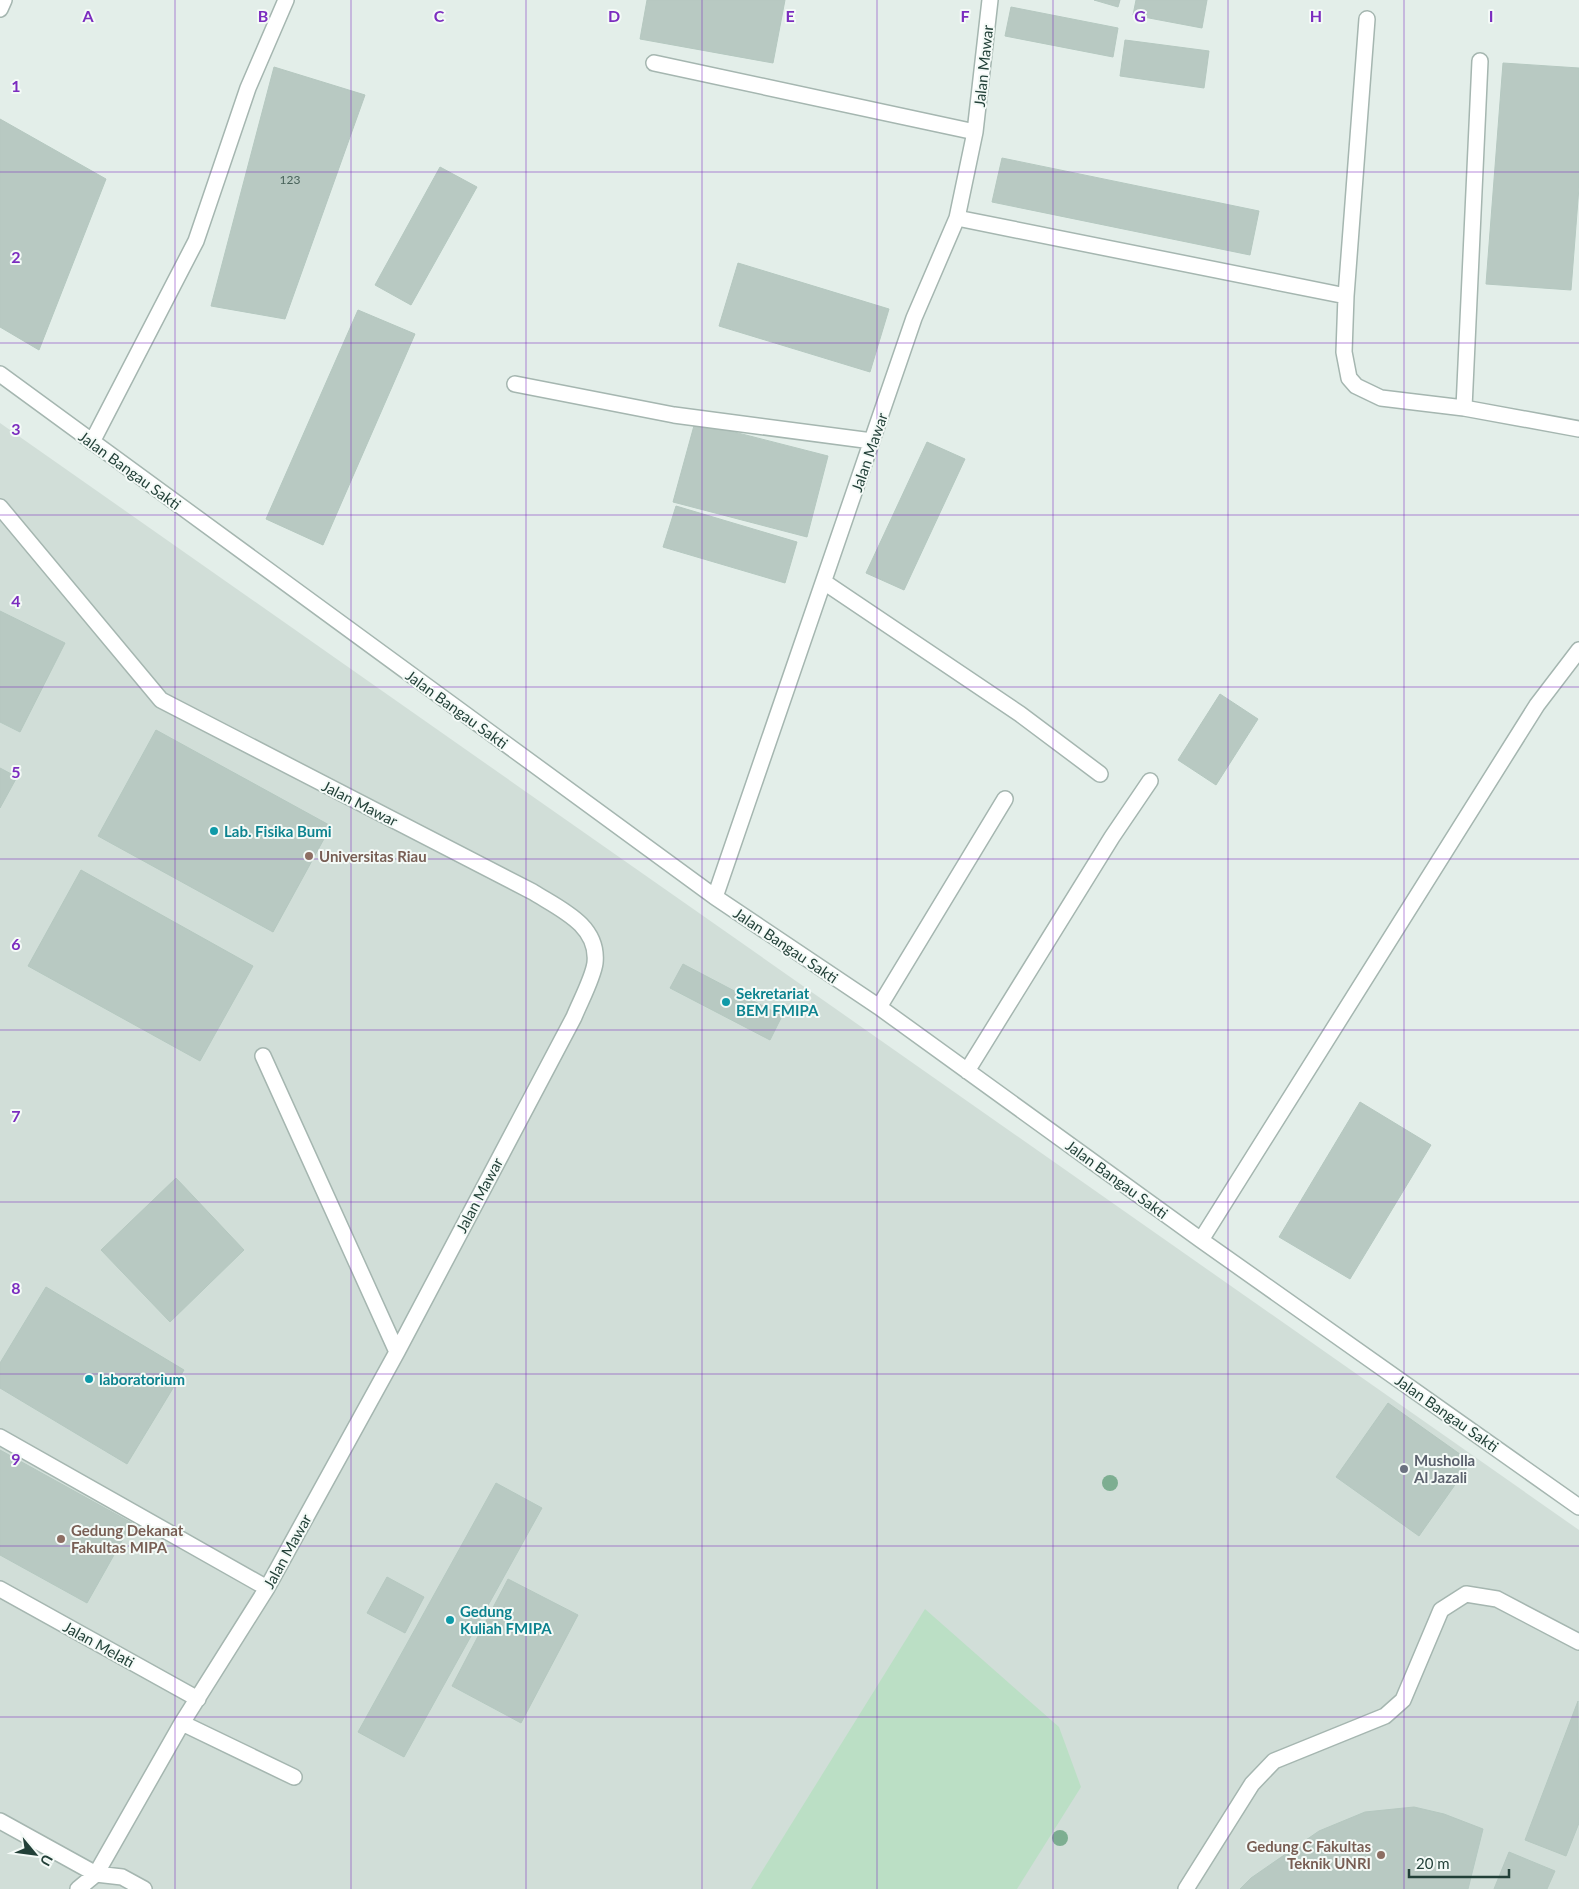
<svg xmlns="http://www.w3.org/2000/svg" width="1579" height="1889" font-family="Lato,sans-serif">
  <style>
    .built { fill: #d1ded8 }
    .green { fill: #bbdfc5 }
    .building { fill: #b8c9c2; stroke: #b5c8c0 }
    .lines { fill: none; stroke-linecap: round; stroke-linejoin: round }
    .minor-casing { stroke: #a5b6b0; stroke-width: 18 }
    .minor { stroke: #fff; stroke-width: 15 }
    .tree { fill: #7dae91 }
    .grid { fill: none; stroke: #7b2cbf; stroke-width: 1; stroke-opacity: 0.55 }
    .culture-dot { fill: #0f9aa8; stroke: #f4faf7; stroke-width: 2 }
    .education-dot { fill: #8d6e63; stroke: #f4faf7; stroke-width: 2 }
    .worship-dot { fill: #6b7280; stroke: #f4faf7; stroke-width: 2 }
    .labels { text-anchor: middle; dominant-baseline: central; stroke-width: 4; stroke-linejoin: round; paint-order: stroke }
    .number-label { font-size: 12px; fill: #48625a }
    .street-label { font-size: 15px; fill: #224038; stroke: #f4faf7 }
    .culture-label { font-size: 15px; font-weight: bold; fill: #0d838f; stroke: #f4faf7; text-anchor: start }
    .education-label { font-size: 15px; font-weight: bold; fill: #785e54; stroke: #f4faf7; text-anchor: start }
    .worship-label { font-size: 15px; font-weight: bold; fill: #5b616d; stroke: #f4faf7; text-anchor: start }
    .grid-label { font-size: 16px; text-anchor: middle; font-weight: bold; fill: #7b2cbf; stroke: #f4faf7; stroke-width: 4; stroke-linejoin: round; paint-order: stroke }
  </style>
  <rect width="100%" height="100%" fill="#e3eee9"/>
  <path class="built" d="M0 423 1579 1530V1889H0Z"/>
  <path class="green" d="M925 1609 1059 1727 1081 1787 1017 1889H751Z"/>
  <path class="building" d="M647 0H785L773 63 640 39Z
    M1094 0H1120L1118 7Z
    M1136 0H1207L1202 28 1133 15Z
    M1011 7 1118 28 1113 57 1005 36Z
    M1125 40 1209 51 1204 88 1120 76Z
    M1503 63 1579 68V187L1571 290 1486 284Z
    M274 67 365 95 285 319 211 306Z
    M0 119 106 179 39 350 0 327Z
    M1002 158 1259 211 1250 255 992 202Z
    M440 167 477 187 411 305 375 285Z
    M738 263 889 309 870 372 719 326Z
    M358 310 415 334 323 545 266 519Z
    M695 422 828 456 807 537 673 502Z
    M927 442 965 459 904 590 866 573Z
    M676 506 797 542 785 583 663 547Z
    M0 611 65 643 20 732 0 722Z
    M1220 694 1258 719 1216 785 1178 760Z
    M156 730 331 826 273 932 98 836Z
    M0 768 17 777 0 808Z
    M81 870 253 966 200 1061 28 966Z
    M683 964 782 1016 770 1040 670 988Z
    M1360 1102 1431 1145 1350 1279 1279 1237Z
    M176 1178 244 1250 170 1322 101 1250Z
    M46 1287 184 1370 127 1464 0 1388V1363Z
    M1388 1403 1471 1462 1419 1536 1336 1477Z
    M0 1450 132 1523 87 1603 0 1555Z
    M496 1483 542 1508 404 1757 358 1732Z
    M387 1577 424 1597 405 1633 367 1613Z
    M508 1579 578 1615 521 1723 452 1686Z
    M1578 1701 1579 1823 1566 1856 1525 1840Z
    M1414 1807 1444 1814 1483 1829 1468 1889H1240L1251 1878 1319 1831 1365 1812Z
    M1509 1852 1555 1871 1547 1889H1494Z"/>
  <g class="lines">
    <g class="minor-casing">
      <path id="minor" d="M0 9 4 0
        M1367 19 1346 296 1344 352 1349 378 1356 386 1381 398 1464 408 1579 429
        M654 63 975 132
        M957 218 1346 296
        M0 374 715 897 879 1007 1201 1240 1579 1507
        M515 384 674 415 872 441
        M1464 408 1480 61
        M92 442 196 241 248 88 286 0
        M0 507 161 700 533 892C560 909 599 925 595 963 593 978 580 1002 574 1017L397 1352 267 1588 182 1723 96 1874 0 1821
        M824 582 1020 714 1100 774
        M715 897 914 318 957 218 975 132 990 0
        M879 1007 1005 799
        M263 1056 397 1352
        M967 1071 1112 837 1150 781
        M1201 1240 1537 705 1579 650
        M0 1437 267 1588
        M0 1589 198 1699
        M182 1723 294 1777
        M78 1889 96 1874 122 1877 144 1889
        M1186 1889 1252 1784 1274 1761 1385 1716 1403 1700 1441 1610 1466 1594 1497 1599 1579 1642"/>
    </g>
    <use href="#minor" class="minor"/>
  </g>
  <g class="tree">
    <circle cx="1110" cy="1483" r="8"/>
    <circle cx="1060" cy="1838" r="8"/>
  </g>
  <path class="grid" d="M175 0V1889M351 0V1889M526 0V1889M702 0V1889M877 0V1889M1053 0V1889M1228 0V1889M1404 0V1889M0 172H1579M0 343H1579M0 515H1579M0 687H1579M0 859H1579M0 1030H1579M0 1202H1579M0 1374H1579M0 1546H1579M0 1717H1579"/>
  <g class="culture-dot">
    <circle cx="214" cy="831" r="5"/>
    <circle cx="726" cy="1002" r="5"/>
    <circle cx="89" cy="1379" r="5"/>
    <circle cx="450" cy="1620" r="5"/>
  </g>
  <g class="education-dot">
    <circle cx="309" cy="856" r="5"/>
    <circle cx="61" cy="1539" r="5"/>
    <circle cx="1381" cy="1855" r="5"/>
  </g>
  <circle class="worship-dot" cx="1404" cy="1469" r="5"/>
  <g class="labels">
    <g class="number-label">
      <text x="290" y="179">123</text>
    </g>
    <g class="street-label">
      <text transform="translate(983 66) rotate(-84)">Jalan Mawar</text>
      <text transform="translate(869 452) rotate(-71)">Jalan Mawar</text>
      <text transform="translate(130 470) rotate(36)">Jalan Bangau Sakti</text>
      <text transform="translate(457 709) rotate(36)">Jalan Bangau Sakti</text>
      <text transform="translate(360 803) rotate(27)">Jalan Mawar</text>
      <text transform="translate(786 945) rotate(34)">Jalan Bangau Sakti</text>
      <text transform="translate(1117 1179) rotate(36)">Jalan Bangau Sakti</text>
      <text transform="translate(479 1195) rotate(-62)">Jalan Mawar</text>
      <text transform="translate(1447 1413) rotate(35)">Jalan Bangau Sakti</text>
      <text transform="translate(287 1551) rotate(-61)">Jalan Mawar</text>
      <text transform="translate(99 1644) rotate(29)">Jalan Melati</text>
    </g>
    <g class="culture-label">
      <text x="224" y="831">Lab. Fisika Bumi</text>
      <text x="736" y="993">Sekretariat<tspan x="736" dy="17">BEM FMIPA</tspan></text>
      <text x="99" y="1379">laboratorium</text>
      <text x="460" y="1611">Gedung<tspan x="460" dy="17">Kuliah FMIPA</tspan></text>
    </g>
    <g class="education-label">
      <text x="319" y="856">Universitas Riau</text>
      <text x="71" y="1530">Gedung Dekanat<tspan x="71" dy="17">Fakultas MIPA</tspan></text>
      <text x="1371" y="1846" text-anchor="end">Gedung C Fakultas<tspan x="1371" dy="17">Teknik UNRI</tspan></text>
    </g>
    <g class="worship-label">
      <text x="1414" y="1460">Musholla<tspan x="1414" dy="17">Al Jazali</tspan></text>
    </g>
  </g>
  <g class="grid-label">
    <text x="88" y="22">A</text>
    <text x="263" y="22">B</text>
    <text x="439" y="22">C</text>
    <text x="614" y="22">D</text>
    <text x="790" y="22">E</text>
    <text x="965" y="22">F</text>
    <text x="1140" y="22">G</text>
    <text x="1316" y="22">H</text>
    <text x="1491" y="22">I</text>
    <text x="16" y="92">1</text>
    <text x="16" y="263">2</text>
    <text x="16" y="435">3</text>
    <text x="16" y="607">4</text>
    <text x="16" y="778">5</text>
    <text x="16" y="950">6</text>
    <text x="16" y="1122">7</text>
    <text x="16" y="1294">8</text>
    <text x="16" y="1465">9</text>
  </g>
  <g transform="translate(35 1854) rotate(119)" stroke="#f4faf7" stroke-width="4" paint-order="stroke">
  <path d="M0-4L9 19L0 12L-9 19Z" fill="#224038"/>
  <text y="-8" font-size="14" font-weight="bold" text-anchor="middle" fill="#224038">U</text>
  </g>
  <path d="M1409 1869v8h100v-8" fill="none" stroke="#224038" stroke-width="2.5"/>
  <text x="1416" y="1869" font-size="15" fill="#224038" stroke="#f4faf7" stroke-width="4" paint-order="stroke">20 m</text>
</svg>
